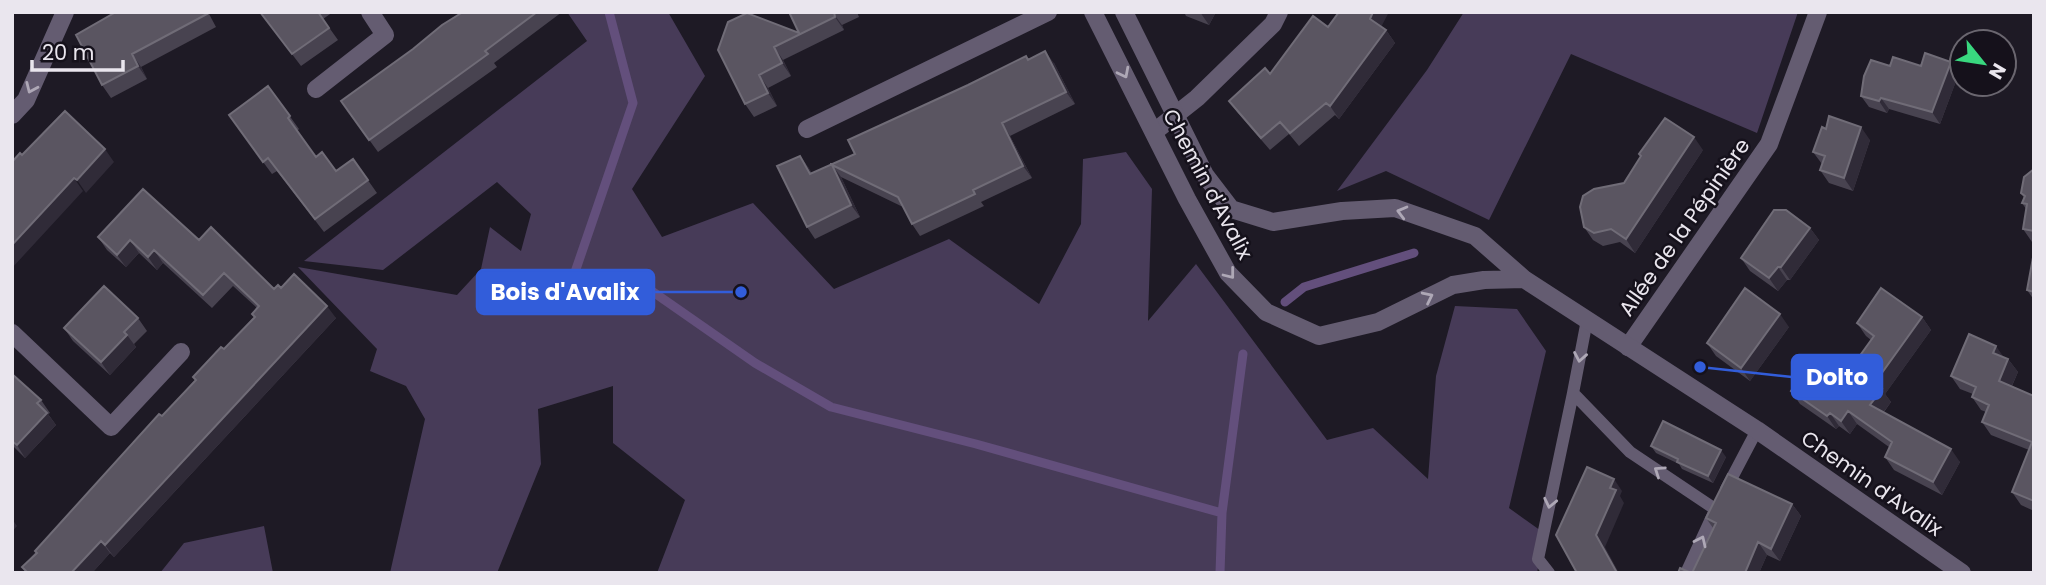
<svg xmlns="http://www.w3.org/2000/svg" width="2046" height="585" font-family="Poppins,sans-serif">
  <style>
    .green { fill: #473b58 }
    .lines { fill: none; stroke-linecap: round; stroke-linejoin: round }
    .stream { stroke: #634f7c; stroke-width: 9 }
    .service { stroke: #645c71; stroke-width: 12 }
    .minor { stroke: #645c71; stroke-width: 18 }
    .tertiary { stroke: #645c71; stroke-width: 18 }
    .wall { fill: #484350 }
    .shaded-wall { fill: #302b38 }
    .building { fill: #5a5561; stroke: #706c77; stroke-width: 2 }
    .oneway { stroke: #aea8b6 }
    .labels { text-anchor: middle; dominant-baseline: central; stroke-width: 5; stroke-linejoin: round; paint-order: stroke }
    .street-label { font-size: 21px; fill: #eae6ee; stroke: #15111b }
    .leader { fill: none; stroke: #325dda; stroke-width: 2.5 }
    .callout-dot { fill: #325dda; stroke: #15111b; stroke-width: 2.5 }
    .callout { fill: #325dda; stroke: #325dda; stroke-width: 2.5 }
    .callout-label { font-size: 23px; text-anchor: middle; font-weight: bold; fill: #fff }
  </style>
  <rect width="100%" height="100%" fill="#1e1a25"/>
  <path class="green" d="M567 12H668L705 76 632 189 662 237 753 203 834 289 949 239 1039 304 1081 224 1083 159 1126 152 1152 189 1148 321 1196 264 1327 440 1373 428 1428 479 1436 376 1455 306 1517 309 1546 351 1509 508 1544 533 1537 573H657L685 500 613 443V386L538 409 541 464 497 573H390L425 419 406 386 370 371 377 349 298 267 457 295 481 269 490 227 521 251 531 214 497 182 383 270 304 261 587 41Z
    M1464 12H1798L1757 133 1571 54 1489 220 1386 171 1337 191 1427 70Z
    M264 526 273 573H160L184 543Z"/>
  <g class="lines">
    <path class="stream" d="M609 12 633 103 574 275 646 287 755 363 831 407 976 444 1222 513 1220 573
      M1285 302 1304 287 1414 253
      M1222 513 1243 354"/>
    <path class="service" d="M1573 393 1587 320
      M1726 489 1757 430
      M1549 573 1538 559 1573 393 1630 452 1715 509
      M1686 573 1716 508"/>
    <path class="minor" d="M316 89 385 35 370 12
      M12 115 26 100 65 12
      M807 129 1048 12
      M1154 132 1197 98 1273 24 1279 12
      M12 333 111 427 181 352
      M1628 347 1769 144 1818 12"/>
    <path class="tertiary" d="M1093 12 1187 199 1228 273 1266 312 1319 336 1378 322 1453 285 1484 280 1524 279
      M1124 12 1205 175 1231 209 1273 222 1342 211 1395 208 1475 236 1524 279 1757 430 1962 573"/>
  </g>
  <path class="wall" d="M116 12H208L216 27 141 67 147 79 111 98 102 85Z
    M260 12H333L323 19 338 40 301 66Z
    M463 12H562L494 63 497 67 378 152 341 101 413 49Z
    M789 12H857L859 17 842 25 844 30 783 60 791 76 768 88 777 106 754 117 745 104 718 50 799 33Z
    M1184 12H1216L1209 25 1186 16Z
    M1328 27H1381L1386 30 1395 43 1339 119 1335 115 1299 146 1289 134 1270 150 1238 113 1229 101 1270 74Z
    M1026 56 1029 59 1054 63 1075 104 1010 136 1032 178 981 202 984 206 920 236 912 224 903 207 841 177 860 217 815 239 807 227 800 156 812 173 855 154 968 85Z
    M1890 66H1921L1959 73 1940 124 1889 109 1887 113 1869 107 1861 96Z
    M268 86 299 129 297 131 316 157 336 171 353 159 377 193 324 232 277 171 272 174 238 128Z
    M1826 129 1870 140 1853 191 1829 183 1820 170 1822 164 1813 152Z
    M1703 150 1635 253 1620 242 1603 246 1593 240 1584 227 1624 183Z
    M2034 169V242H2032L2023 229 2026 209 2022 203 2024 198 2021 193Z
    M1810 228 1819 240 1790 280H1787L1778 291 1750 271 1741 258Z
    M98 237 199 240 274 289 281 288 336 318 114 557 110 553 92 573H26L22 567 195 380 193 377 224 349 254 317 252 314 257 308 233 286 212 308 163 263 157 270 139 253 126 267 107 250Z
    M2034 252V300L2027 290Z
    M1922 317 1931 330 1885 394 1891 402 1884 412 1960 462 1942 495 1894 470 1885 457 1889 447 1857 424 1850 434 1839 426 1836 429 1800 404 1791 391 1833 393 1871 340 1866 336 1857 323Z
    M138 318 147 331 134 344 136 347 110 375 73 341 64 328Z
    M1789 327 1750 381 1716 356 1707 343Z
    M2004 357 2008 359 2018 372 2012 386 2034 396V511L2021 505 2012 492 2029 450 1991 435 1982 422 1986 412 1981 410 1972 397 1973 394 1960 389 1951 376Z
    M12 374 41 400 50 413 48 414 56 425 25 458 12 445Z
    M1651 446 1726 457 1713 483 1682 469 1679 464 1656 453Z
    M1792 504 1801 516 1780 561 1767 555 1759 573H1692L1713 528 1706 518Z"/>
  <path class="shaded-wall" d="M1200 12H1216L1209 25Z
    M1373 12H1389L1379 31 1370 19Z
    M833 13 842 25 844 30 835 17Z
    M1386 30 1395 43 1339 119 1330 106Z
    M774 47 783 60 791 76 782 63Z
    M1045 51 1054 63 1075 104 1066 92Z
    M132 54 141 67 147 79 138 66Z
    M1951 62 1959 73 1940 124 1932 112Z
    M759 75 768 88 777 106 768 93Z
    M1881 98 1889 109 1887 113 1879 101Z
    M1002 123 1010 136 1032 178 1023 166Z
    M1861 127 1870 140 1853 191 1844 178Z
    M1694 137 1703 150 1635 253 1626 239Z
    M105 149 114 162 86 193 77 180Z
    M800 156 809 168 818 187 810 174Z
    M832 165 841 177 860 217 851 205Z
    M74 178 83 191 12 268V245Z
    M1810 228 1819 240 1790 280 1781 267Z
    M130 240 139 253 126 267 117 255Z
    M154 250 163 263 157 270 148 257Z
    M1778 267 1787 280 1778 291 1769 278Z
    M327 306 336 318 114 557 105 545Z
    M1780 314 1789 327 1750 381 1741 368Z
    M1922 317 1931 330 1885 394 1891 402 1879 418 1870 405 1874 384Z
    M127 335 136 347 110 375 101 362Z
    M1996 346 2005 359 1993 353Z
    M2008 359 2018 372 2008 394 1999 381Z
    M1848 411 1857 424 1850 434 1841 421Z
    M47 413 56 425 25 458 17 445Z
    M1830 413 1839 426 1836 429 1827 416Z
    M1951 449 1960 462 1942 495 1933 482Z
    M1721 450 1726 457 1713 483 1708 476Z
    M1614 479 1622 491 1620 496 1624 503 1605 547 1619 573H1617L1596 535 1610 488Z
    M1792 504 1801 516 1780 561 1771 549Z
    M12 519 17 526 12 532Z
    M101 541 110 553 92 573H71Z
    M1758 542 1767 555 1759 573H1745Z"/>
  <path class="building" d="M116 12H206L207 14 132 54 138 66 102 85 76 35Z
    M260 12H318L329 28 292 54Z
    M463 12H537L485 51 488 54 369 140 341 101 413 49 442 25Z
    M789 12H834L835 17 774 47 782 63 759 75 768 93 745 104 718 50 728 22 747 13 799 33Z
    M1339 12H1373L1370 19 1386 30 1330 106 1326 103 1290 133 1280 122 1261 138 1229 101 1265 68 1270 74 1313 16 1328 27Z
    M1045 51 1066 92 1002 123 1023 166 973 190 975 194 912 224 898 197 832 165 851 205 807 227 777 166 800 156 810 174 855 154 848 140 968 85 1026 56 1028 60Z
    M1925 53 1951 62 1932 112 1881 98 1879 101 1861 96 1864 76 1871 60 1890 66 1893 57 1921 66Z
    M268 86 290 116 288 118 316 157 322 152 336 171 353 159 368 180 315 219 268 158 263 162 229 115Z
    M65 111 105 149 77 180 74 178 12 245V162L20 153 22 155Z
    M1829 116 1861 127 1844 178 1820 170 1825 156 1813 152 1822 127 1826 129Z
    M1665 118 1694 137 1626 239 1611 229 1594 233 1584 227 1580 207 1583 196 1594 189 1624 183 1641 156 1639 154Z
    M2034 169V231L2023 229 2027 204 2022 203 2025 196 2021 193 2024 177Z
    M143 189 199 240 211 227 274 289 278 285 281 288 294 274 327 306 105 545 101 541 71 573H28L22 567 37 553 35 551 159 414 162 416 196 380 193 377 221 347 224 349 255 317 252 314 259 306 224 273 203 295 154 250 148 257 130 240 117 255 98 237Z
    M1774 210H1786L1810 228 1781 267H1778L1769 278 1741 258Z
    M2034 252V292L2027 290Z
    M104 286 138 318 124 332 127 335 101 362 64 328Z
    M1745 288 1780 314 1741 368 1707 343Z
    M1881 288 1922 317 1874 384 1882 389 1870 405 1951 449 1933 482 1885 457 1892 442 1848 411 1841 421 1830 413 1827 416 1791 391 1805 372 1833 393 1874 336 1857 323Z
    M1969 334 1996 346 1993 353 2008 359 1999 381 2034 396V501L2012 492 2032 442 1982 422 1989 405 1972 397 1976 387 1951 376Z
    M12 374 41 400 37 403 47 413 17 445 12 441Z
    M1663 421 1721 450 1708 476 1677 462 1678 459 1651 446Z
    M1587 467 1614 479 1610 488 1616 490 1596 535 1616 571 1613 573H1577L1556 535Z
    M1728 474 1792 504 1771 549 1758 542 1745 573H1692L1716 523 1706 518Z
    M1680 568 1691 573H1678Z"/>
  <defs><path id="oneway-chevron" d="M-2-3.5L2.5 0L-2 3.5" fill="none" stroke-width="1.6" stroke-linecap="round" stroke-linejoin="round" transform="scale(1.75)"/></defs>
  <g class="oneway">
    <use href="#oneway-chevron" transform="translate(1124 73) rotate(63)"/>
    <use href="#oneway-chevron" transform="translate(31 88) rotate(114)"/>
    <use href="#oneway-chevron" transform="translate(1402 212) rotate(-165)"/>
    <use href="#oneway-chevron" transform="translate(1230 274) rotate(52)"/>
    <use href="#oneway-chevron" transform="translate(1428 297) rotate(-26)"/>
    <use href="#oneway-chevron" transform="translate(1580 357) rotate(100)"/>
    <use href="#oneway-chevron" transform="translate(1659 471) rotate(-146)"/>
    <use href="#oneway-chevron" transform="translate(1550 503) rotate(102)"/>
    <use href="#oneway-chevron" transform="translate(1701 541) rotate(-65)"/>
  </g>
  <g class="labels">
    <g class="street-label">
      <text transform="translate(1208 184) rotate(62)">Chemin d'Avalix</text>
      <text transform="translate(1684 227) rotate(-55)">Allée de la Pépinière</text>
      <text transform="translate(1872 483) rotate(35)">Chemin d'Avalix</text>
    </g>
  </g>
  <path class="leader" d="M741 292L654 292M1700 367L1792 377"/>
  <g class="callout-dot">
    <circle cx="741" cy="292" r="7"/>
    <circle cx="1700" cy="367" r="7"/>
  </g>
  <g class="callout">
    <rect x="477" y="270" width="177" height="44" rx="7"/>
    <rect x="1792" y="355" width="90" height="44" rx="7"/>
  </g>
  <g class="callout-label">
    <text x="565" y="300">Bois d'Avalix</text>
    <text x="1837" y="385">Dolto</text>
  </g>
  <rect width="2046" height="585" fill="none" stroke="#eae6ee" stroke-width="28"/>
  <g transform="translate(1983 63) rotate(120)"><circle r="33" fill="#15111b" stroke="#6a666f" stroke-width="2"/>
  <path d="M0-5L12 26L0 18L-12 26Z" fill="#39d87f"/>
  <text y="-10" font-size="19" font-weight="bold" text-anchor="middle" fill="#eae6ee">N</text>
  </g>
  <path d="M32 60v10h91v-10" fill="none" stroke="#eae6ee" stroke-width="3.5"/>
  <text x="42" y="60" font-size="21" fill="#eae6ee" stroke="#15111b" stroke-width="5" paint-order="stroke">20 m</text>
</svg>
